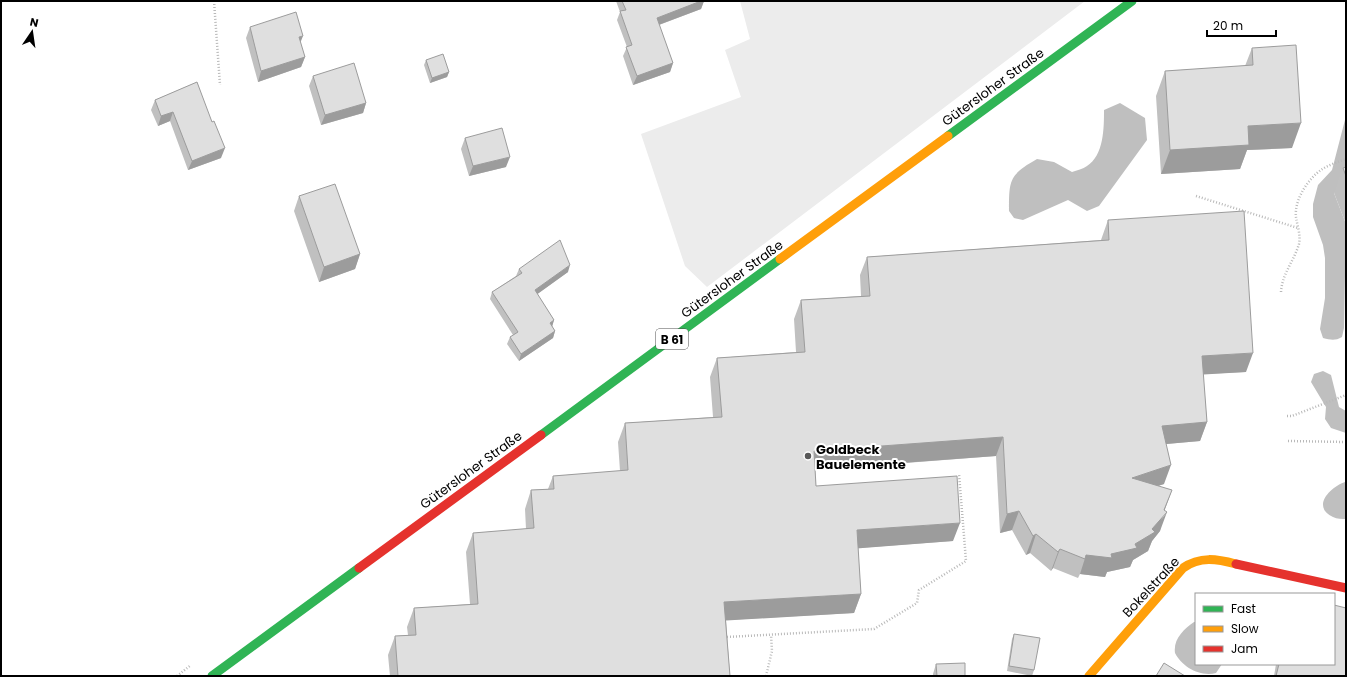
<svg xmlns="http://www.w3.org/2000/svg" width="1347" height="677" font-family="Poppins,sans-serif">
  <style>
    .green { fill: #ececec }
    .water { fill: #bfbfbf }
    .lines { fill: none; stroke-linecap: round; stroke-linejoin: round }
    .path { stroke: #b9b9b9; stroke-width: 2.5; stroke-dasharray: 1 2; stroke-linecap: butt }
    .fast { stroke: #30b455; stroke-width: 9 }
    .slow { stroke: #ff9f0a; stroke-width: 9 }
    .jam { stroke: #e5322d; stroke-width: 9 }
    .wall { fill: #c0c0c0 }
    .shaded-wall { fill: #9c9c9c }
    .building { fill: #dfdfdf; stroke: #9c9c9c }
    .poi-dot { fill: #595959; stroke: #fff; stroke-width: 1.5 }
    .labels { text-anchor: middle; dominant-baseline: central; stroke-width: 4; stroke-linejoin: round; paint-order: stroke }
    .shield { fill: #fff; stroke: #4c4c4c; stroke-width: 1 }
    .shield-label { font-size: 12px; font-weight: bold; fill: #000 }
    .street-label { font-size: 13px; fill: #000; stroke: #fff }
    .poi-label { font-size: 13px; font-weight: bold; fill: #000; stroke: #fff; text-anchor: start }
  </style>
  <rect width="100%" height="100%" fill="#fff"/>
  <path class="green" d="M740 1H1085L707 287 685 266 641 134 741 97 725 50 750 39Z"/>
  <path class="water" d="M1120 103 1145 118 1147 140 1099 206 1087 211 1068 200 1023 220 1014 218 1009 211C1009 180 1009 175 1037 159L1054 162 1072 172C1077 170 1083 169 1087 166 1104 155 1104 128 1104 110Z
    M1346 116V188L1334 193 1346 224 1344 328 1342 337C1335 341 1331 340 1323 338L1320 329 1325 298V258L1323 245 1313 217V204L1318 185 1332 170Z
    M1323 371 1331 375 1339 407 1346 411V433L1331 428 1325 419 1326 407 1311 382 1314 374Z
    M1345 482 1346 519C1342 519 1337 519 1333 517 1311 507 1330 487 1345 482Z
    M1194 622H1196V664H1222L1216 673C1200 677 1182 667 1175 653 1173 639 1184 629 1194 622Z"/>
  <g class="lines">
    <path class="path" d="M214 1 220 85
      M1196 196 1298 228
      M1281 292C1282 274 1294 261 1299 244 1301 235 1297 225 1296 217 1294 200 1308 179 1321 170 1328 165 1338 162 1346 159
      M1287 416H1292L1346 395
      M1288 441 1346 442
      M727 637 874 629 917 603 919 590 966 561 959 474
      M177 676 191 665
      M766 676 772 651 771 635"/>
    <path class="fast" d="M948 136 1132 1
      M541 435 780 259
      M212 676 359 568"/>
    <path class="slow" d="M780 259 948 136
      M1089 676 1183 568C1200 556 1217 559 1236 564"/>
    <path class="jam" d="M1236 564 1346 588
      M359 568 541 435"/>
  </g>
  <path class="wall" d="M616 1H704L701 9 659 25 673 63 670 72 633 85 623 56 627 47 617 20 620 12Z
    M250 27 300 42 305 57 301 67 258 82 246 38Z
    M1252 48 1292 148 1247 150 1240 169 1161 174 1156 96 1165 71 1245 66Z
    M426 60 449 72 447 77 430 83 424 65Z
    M313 76 366 103 363 113 321 125 309 86Z
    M197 82 221 158 188 170 170 121 158 126 151 110 155 100Z
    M465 138 506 167 469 176 461 149Z
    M1346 167V224L1334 193 1343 168Z
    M299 196 360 254 355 269 319 282 294 211Z
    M1108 220 1246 372 1203 374 1207 422 1200 441 1166 444 1164 484 1158 486 1164 510 1160 531 1152 541 1148 551 1133 560 1130 567 1107 572 1105 577 1080 574 1078 578 1053 568 1051 571 1030 553 1026 555 1012 530 1000 533 996 456 815 470 816 486 953 541 858 548 861 594 854 613 726 620 730 676H390L388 655 395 636 408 635 407 627 414 608 470 604 466 552 473 533 526 529 525 509 531 490 548 489 553 476 620 471 618 442 625 423 713 417 710 377 717 358 796 352 794 319 801 300 861 296 860 275 867 257 1101 240Z
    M519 269 568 272 537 294 554 320 552 326 555 331 553 338 519 361 507 344 510 337 513 335 490 299 492 292 516 276Z
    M1014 634 1034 670 1032 676 1007 671 1012 639Z
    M936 664 965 676H933V674Z
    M1276 664H1334L1346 676H1274Z"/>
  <path class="shaded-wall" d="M701 1H704L701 9 653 27 657 18Z
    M303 36 299 46V37Z
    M305 57 301 67 258 82 261 71Z
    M673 63 670 72 633 85 637 76Z
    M449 72 447 77 430 83 432 78Z
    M366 103 363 113 321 125 325 115Z
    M173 112 170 121 158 126 161 116Z
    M1301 123 1292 148 1247 150 1240 169 1161 174 1170 150 1248 126Z
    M225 148 221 158 188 170 192 161Z
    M510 157 506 167 469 176 473 166Z
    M360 254 355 269 319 282 324 267Z
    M570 265 568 272 532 298 535 290Z
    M554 320 552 327 550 323Z
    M555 331 553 338 519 361 521 354Z
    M1253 353 1246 372 1195 375 1202 356Z
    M1207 422 1200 441 1155 445 1162 426Z
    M1003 437 996 456 807 470 814 451Z
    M1171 465 1164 484 1126 496 1132 478Z
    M1172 490 1161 520 1167 512 1160 531 1152 541 1148 551 1133 560 1130 567 1107 572 1105 577 1080 574 1086 555 1111 554 1135 544 1152 529Z
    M1019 511 1012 530 1000 533 1007 514Z
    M960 523 953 541 850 549 857 530Z
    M1036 534 1030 553 1026 555 1033 536Z
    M1060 549 1053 568 1051 571 1058 552Z
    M861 594 854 613 718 621 724 602Z"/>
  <path class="building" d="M622 1H701L657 18 673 63 637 76 626 47 632 45 620 11 626 10Z
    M296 12 303 36 299 37 305 57 261 71 250 27Z
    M1296 45 1301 123 1248 126 1249 145 1170 150 1165 71 1253 65 1252 48Z
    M443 54 449 72 432 78 426 60Z
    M354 63 366 103 325 115 313 76Z
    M197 82 212 122 214 121 225 148 192 161 173 112 161 116 155 100Z
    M502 128 510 157 473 166 465 138Z
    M1346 167V176L1343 168Z
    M335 184 360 254 324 267 299 196Z
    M1244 211 1253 353 1202 356 1207 422 1162 426 1171 465 1132 478 1172 490 1164 510 1167 512 1152 529 1155 532 1135 544 1137 548 1111 554 1112 558 1086 555 1085 559 1060 549 1058 552 1036 534 1033 536 1019 511 1007 514 1003 437 814 451 816 486 957 476 960 523 857 530 861 594 724 602 730 676H398L395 636 416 635 414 608 478 604 473 533 534 528 531 490 554 489 553 476 628 470 625 423 722 417 717 358 805 352 801 300 870 296 867 257 1109 240 1108 220Z
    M560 240 570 265 535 290 554 320 550 323 555 331 521 354 510 337 518 332 492 292 522 273 519 269Z
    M1334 605 1346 608V676H1276L1279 664H1334Z
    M1014 634 1040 638 1034 670 1009 666Z
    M965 663V676H937L936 664Z
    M1164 663 1185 676H1156Z"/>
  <circle class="poi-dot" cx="808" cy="456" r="4"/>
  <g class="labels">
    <rect class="shield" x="656" y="329" width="32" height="20" rx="3"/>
    <g class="shield-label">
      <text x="672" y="339">B 61</text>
    </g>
    <g class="street-label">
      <text transform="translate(993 87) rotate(-36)">Gütersloher Straße</text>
      <text transform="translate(732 279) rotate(-36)">Gütersloher Straße</text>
      <text transform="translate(471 470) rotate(-36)">Gütersloher Straße</text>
      <text transform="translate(1151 587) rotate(-47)">Bokelstraße</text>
    </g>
    <g class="poi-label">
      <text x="816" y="449">Goldbeck<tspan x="816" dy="15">Bauelemente</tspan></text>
    </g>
  </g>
  <rect width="1347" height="677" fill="none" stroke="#000000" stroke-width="4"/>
  <rect x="1195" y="593" width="140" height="72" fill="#ffffff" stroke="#999999"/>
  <rect x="1203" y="606" width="20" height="6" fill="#30b455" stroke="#999999"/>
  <text x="1231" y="613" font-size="12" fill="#000000">Fast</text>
  <rect x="1203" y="626" width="20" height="6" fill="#ff9f0a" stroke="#999999"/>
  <text x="1231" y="633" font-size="12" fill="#000000">Slow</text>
  <rect x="1203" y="646" width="20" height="6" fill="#e5322d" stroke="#999999"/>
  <text x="1231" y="653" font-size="12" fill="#000000">Jam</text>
  <g transform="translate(32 32) rotate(13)" stroke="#ffffff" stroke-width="3" paint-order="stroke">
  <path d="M0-3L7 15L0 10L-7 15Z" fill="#000000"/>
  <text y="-6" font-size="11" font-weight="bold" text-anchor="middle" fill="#000000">N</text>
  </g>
  <path d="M1207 30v6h69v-6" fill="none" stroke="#000000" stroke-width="2"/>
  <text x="1213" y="30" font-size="12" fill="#000000" stroke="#ffffff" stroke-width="3" paint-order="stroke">20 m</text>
</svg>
